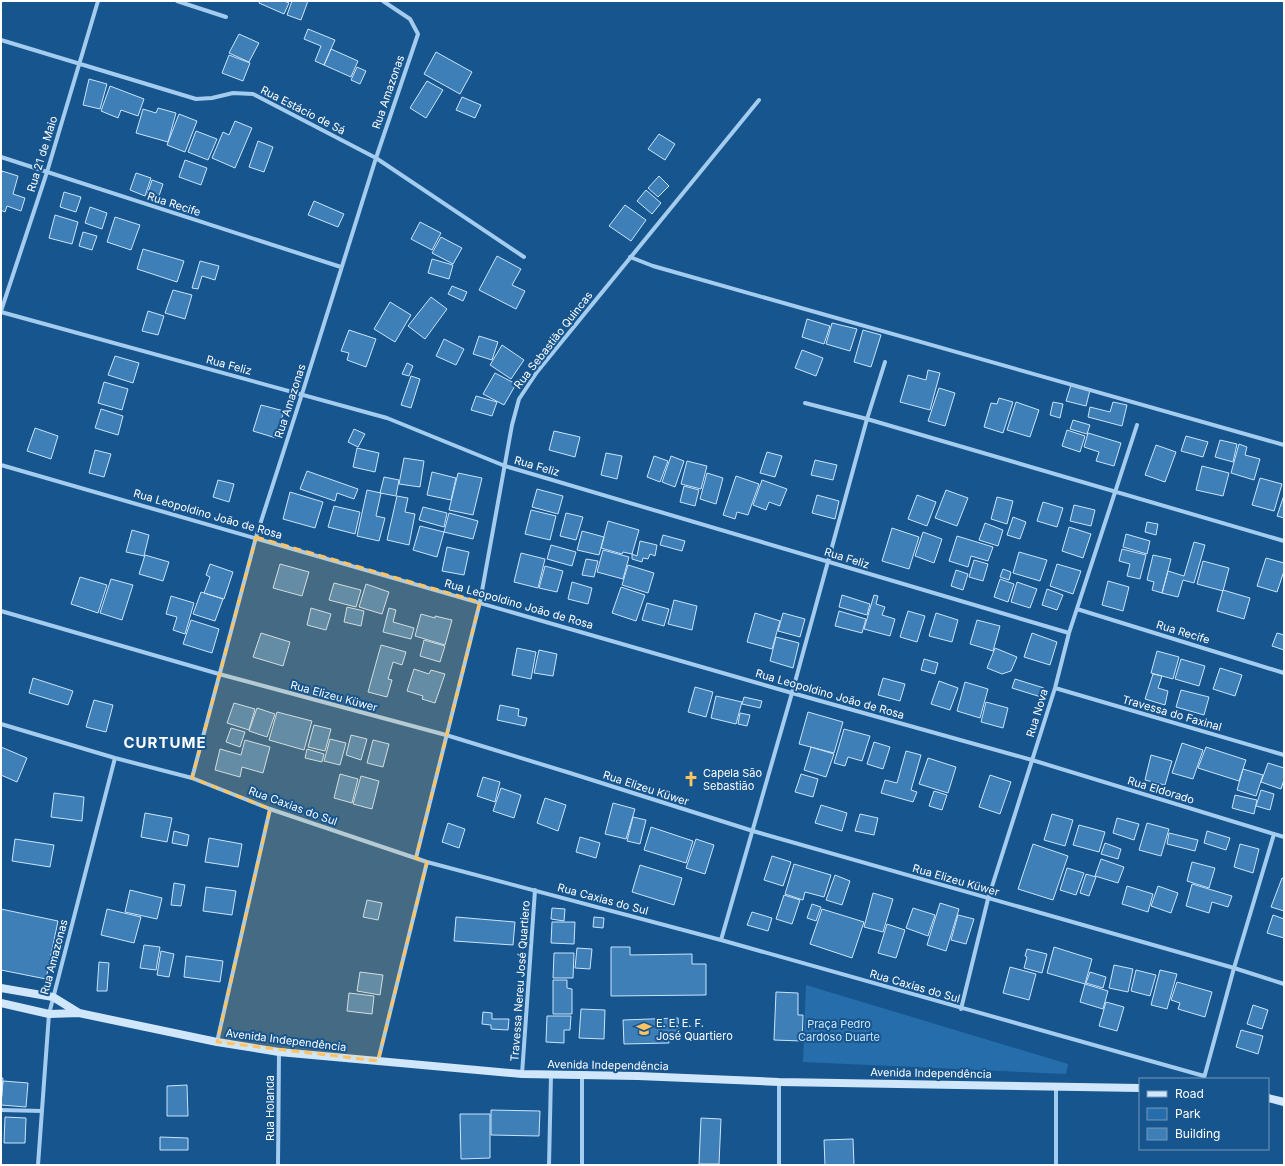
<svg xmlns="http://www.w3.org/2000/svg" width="1285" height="1166" font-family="Inter,sans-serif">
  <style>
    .green { fill: #266eab }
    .building { fill: #3f7fb7; stroke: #c9e4fb }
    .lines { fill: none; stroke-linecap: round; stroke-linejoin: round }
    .street { stroke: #a3ccef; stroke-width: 4 }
    .secondary { stroke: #d0e6fb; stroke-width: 8 }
    .marked { fill: #ffc461; fill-opacity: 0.2; stroke: #ffc461; stroke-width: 3; stroke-dasharray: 8 5; stroke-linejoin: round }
    .labels { text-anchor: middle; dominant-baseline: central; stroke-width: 4; stroke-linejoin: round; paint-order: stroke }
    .street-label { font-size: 11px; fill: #fff; stroke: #17558e }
    .poi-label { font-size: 11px; fill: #fff; stroke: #17558e; text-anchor: start }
    .park-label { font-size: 11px; fill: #c9e4fb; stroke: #17558e }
    .district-label { font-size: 15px; font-weight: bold; letter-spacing: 1px; fill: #fff; stroke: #17558e }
  </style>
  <rect width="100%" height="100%" fill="#17558e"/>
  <path class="green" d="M806 985 1068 1064 1066 1074 803 1062Z"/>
  <path class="building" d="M260 1H284L289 3 284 14 259 3Z
    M292 1H308L301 20 287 15Z
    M308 29 335 40 324 65 315 61 321 46 304 39Z
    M239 34 259 43 249 62 229 53Z
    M331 49 358 61 351 77 324 65Z
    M436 52 472 72 460 94 424 74Z
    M229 55 250 63 243 81 222 73Z
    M357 67 366 71 360 84 351 80Z
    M89 79 107 84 100 109 83 105Z
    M427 81 443 90 426 118 410 108Z
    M110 86 144 99 138 116 121 110 118 118 101 111Z
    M462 97 481 105 475 118 456 110Z
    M158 108 176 113 168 142 136 133 143 109 156 113Z
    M179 114 197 121 185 152 167 145Z
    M235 121 252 128 235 168 212 158 223 132 229 135Z
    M196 131 217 139 208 160 188 152Z
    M659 134 675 144 665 160 648 149Z
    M258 141 273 147 264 172 249 167Z
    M185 160 207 168 201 185 179 177Z
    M2 171 18 176 13 194 25 198 21 211 7 206 5 212 1 210V175Z
    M136 173 151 178 145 196 130 190Z
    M659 176 669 186 658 197 648 188Z
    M152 180 163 184 158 199 147 195Z
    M646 190 661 203 652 214 637 201Z
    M64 192 81 197 76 212 60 207Z
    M314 201 344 214 338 227 308 215Z
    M625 205 646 220 631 241 609 226Z
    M90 207 107 213 102 229 85 223Z
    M55 215 78 222 72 244 49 238Z
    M115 217 140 225 131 250 107 242Z
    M420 222 441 233 432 250 411 239Z
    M83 232 97 236 92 250 79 246Z
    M441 237 462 248 453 264 432 253Z
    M143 249 184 261 177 282 137 269Z
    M497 256 521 269 512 285 525 291 516 309 479 290Z
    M432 259 453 265 449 279 428 273Z
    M200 261 219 266 215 280 202 276 198 289 192 288Z
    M452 286 467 292 463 301 448 294Z
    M173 290 192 295 185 319 165 313Z
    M431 297 447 309 425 339 408 326Z
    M390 302 411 315 395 342 374 329Z
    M148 311 164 316 158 335 142 331Z
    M807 319 830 326 824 344 802 337Z
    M832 323 857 329 850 351 826 344Z
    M349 330 376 339 366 367 347 360 349 353 341 351Z
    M863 330 881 335 871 367 854 362Z
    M479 336 498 342 492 360 473 354Z
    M444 339 464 349 456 365 436 356Z
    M502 345 524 360 511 379 490 365Z
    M802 350 823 358 816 376 795 368Z
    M115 356 139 363 133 383 108 375Z
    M407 363 413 366 409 376 402 374Z
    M928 370 940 373 930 410 900 402 908 375 926 380Z
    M495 373 516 384 504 405 483 394Z
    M411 376 420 379 411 408 401 405Z
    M104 382 128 389 122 410 98 403Z
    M1071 385 1090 390 1086 406 1066 401Z
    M939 388 955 393 945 426 928 421Z
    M476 396 497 402 492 416 471 410Z
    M999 398 1013 402 1003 433 984 427 991 403 997 404Z
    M1016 402 1039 410 1030 437 1007 430Z
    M1053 402 1063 404 1060 418 1050 415Z
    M1113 402 1127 405 1122 426 1088 417 1090 407 1110 412Z
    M261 405 284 411 276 438 253 431Z
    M101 409 123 416 118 435 95 428Z
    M1073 420 1090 425 1087 434 1070 429Z
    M35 428 58 436 51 459 27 451Z
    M354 429 365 434 358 447 348 442Z
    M1067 430 1085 436 1080 452 1062 446Z
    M554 431 580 437 575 457 549 450Z
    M1088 433 1121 443 1114 466 1096 461 1099 452 1084 447Z
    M1186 436 1208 442 1203 457 1181 451Z
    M1220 440 1237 444 1233 462 1215 457Z
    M1239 444 1247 447 1245 455 1260 459 1254 480 1231 473Z
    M1156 445 1176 452 1165 482 1145 475Z
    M357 448 379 453 375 472 353 467Z
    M95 450 111 454 104 477 89 473Z
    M767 452 782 456 775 477 760 473Z
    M606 453 622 456 617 479 601 475Z
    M654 456 668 461 660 482 647 477Z
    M671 456 684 461 675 487 662 482Z
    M404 458 424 461 420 487 399 484Z
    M815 460 837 465 833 480 811 475Z
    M687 461 707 466 701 489 681 484Z
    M1202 466 1229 473 1223 496 1196 490Z
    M307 471 358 489 354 499 337 493 335 501 300 489Z
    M432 472 456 478 451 500 427 495Z
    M458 473 482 478 473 515 449 510Z
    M707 473 723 478 716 504 700 499Z
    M736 476 759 484 748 515 737 512 735 519 723 515Z
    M384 477 399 480 396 496 380 493Z
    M1260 478 1282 484 1274 511 1252 505Z
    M218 480 234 484 229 502 213 497Z
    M762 480 787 489 780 506 769 502 766 510 753 505Z
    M684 486 699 490 695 506 680 502Z
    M537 489 563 496 558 514 532 507Z
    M367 490 381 493 376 516 385 518 379 541 357 536Z
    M946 490 968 498 957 526 935 518Z
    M290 492 323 502 315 528 283 519Z
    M817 495 839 501 835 519 812 513Z
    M917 495 936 502 927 526 908 519Z
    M1284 495V518L1277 516Z
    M397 496 408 498 405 512 415 514 409 545 387 540Z
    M997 497 1013 501 1007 524 991 519Z
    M1043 502 1063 508 1057 527 1037 521Z
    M1074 505 1095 510 1091 526 1070 521Z
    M334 506 360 512 355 534 328 527Z
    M423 507 447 513 444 527 419 520Z
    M531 510 556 516 550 540 525 534Z
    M449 513 478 521 473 539 444 532Z
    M566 513 583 517 576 540 560 536Z
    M1013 517 1026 522 1020 539 1007 535Z
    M608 521 639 530 632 554 623 552 622 554 601 548Z
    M1147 522 1158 524 1156 535 1145 532Z
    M985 523 1003 530 998 546 979 540Z
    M420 526 444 532 437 557 413 550Z
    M1069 527 1091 534 1083 558 1062 551Z
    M892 528 919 537 909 569 882 561Z
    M132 530 149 535 144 556 126 552Z
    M582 531 604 537 599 555 577 550Z
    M923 532 942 539 934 563 915 556Z
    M1126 534 1150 541 1147 554 1123 547Z
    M663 535 685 541 682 551 660 545Z
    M957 536 993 547 988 561 971 556 968 567 949 561Z
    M640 541 657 545 655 556 650 554 648 559 643 558 642 562 632 559V554L637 556Z
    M1194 542 1205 545 1194 583 1183 580 1178 597 1162 593 1168 571 1184 576Z
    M551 545 576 552 572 566 547 559Z
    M447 547 469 552 464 575 442 571Z
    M1122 549 1146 555 1140 579 1127 576 1130 564 1119 561Z
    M603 550 629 557 623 579 597 572Z
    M1019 552 1047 560 1040 581 1013 573Z
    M521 553 545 559 538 588 514 582Z
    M145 555 169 562 163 581 139 574Z
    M1153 555 1171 559 1162 593 1152 590 1154 582 1147 580Z
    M1266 558 1284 563V571L1277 592 1257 586Z
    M586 559 598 561 594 577 582 575Z
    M974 560 988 564 983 581 969 577Z
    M1203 561 1229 568 1223 591 1197 584Z
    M210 564 233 572 224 599 204 593 210 577 206 575Z
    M280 564 309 572 302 596 273 588Z
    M1057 564 1081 571 1073 594 1050 586Z
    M628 565 654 573 648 593 622 585Z
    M545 566 563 571 557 592 539 588Z
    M1003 569 1011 572 1009 580 1000 577Z
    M956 570 968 574 963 590 951 586Z
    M80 577 107 585 98 613 71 604Z
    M111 579 133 585 122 620 100 613Z
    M1000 579 1014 584 1008 602 994 597Z
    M1108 581 1129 587 1123 611 1102 605Z
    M572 582 592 588 588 604 568 599Z
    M1017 582 1037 589 1030 608 1011 602Z
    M334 583 361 590 356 607 329 600Z
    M366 584 389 592 382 614 359 607Z
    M621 587 645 595 636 621 612 613Z
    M1047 589 1063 595 1057 610 1042 605Z
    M1223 590 1250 598 1244 619 1217 611Z
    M201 592 223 599 215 621 193 614Z
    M842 595 870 604 867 615 839 607Z
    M874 595 878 596 876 604 885 607 882 615 895 619 890 636 864 629Z
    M171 596 194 603 185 634 173 630 177 617 166 614Z
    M674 600 697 606 692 630 668 624Z
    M647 603 669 609 664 626 642 620Z
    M347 607 364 611 361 626 344 622Z
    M311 608 331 614 326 630 307 625Z
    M389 608 396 610 393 622 414 628 411 639 383 632Z
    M839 611 866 619 862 633 835 626Z
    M908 611 925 616 917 642 900 637Z
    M755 613 780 621 772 649 747 642Z
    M783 613 805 619 800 637 778 631Z
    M936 613 958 620 952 642 929 636Z
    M421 614 435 618V616L452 620 445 645 415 636Z
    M191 620 219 629 212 653 183 644Z
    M977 620 1000 626 993 651 970 644Z
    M261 633 290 642 283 666 253 657Z
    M1032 633 1057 642 1050 665 1024 657Z
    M1277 633 1284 635V650L1272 646Z
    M776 637 799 643 793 668 770 661Z
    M424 640 445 646 440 662 420 656Z
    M381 645 406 652 402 665 393 662 388 679 392 680 387 697 368 692Z
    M517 648 536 652 531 679 512 675Z
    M995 648 1017 657 1011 671 1002 674 987 668Z
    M539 650 557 654 553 676 534 673Z
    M1157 651 1179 657 1173 679 1151 673Z
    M924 659 938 663 935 674 921 670Z
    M1181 659 1205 666 1199 686 1175 679Z
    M1220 668 1242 675 1235 696 1213 689Z
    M414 669 429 674 431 670 445 674 435 703 422 699 423 696 407 691Z
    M1153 674 1162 676 1158 688 1168 691 1165 705 1145 699Z
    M33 678 73 691 68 705 29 693Z
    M883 678 905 684 900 701 878 695Z
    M1015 679 1044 688 1041 697 1012 688Z
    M939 681 958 688 950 710 931 704Z
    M965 682 988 689 980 718 957 711Z
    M695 687 713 692 706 717 688 712Z
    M1181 690 1209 697 1204 715 1176 707Z
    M716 696 742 702 736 724 711 718Z
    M744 697 762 701 760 708 742 704Z
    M94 700 113 705 106 732 86 727Z
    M986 702 1008 708 1003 728 981 722Z
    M234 703 255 709 249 730 227 723Z
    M500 705 519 709 518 716 527 718 525 726 497 720Z
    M257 708 275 714 267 737 249 731Z
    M277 712 312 721 304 750 269 740Z
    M808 712 843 722 834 753 799 744Z
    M740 713 750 715 747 726 738 724Z
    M314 725 331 729 325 751 308 747Z
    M231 728 245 732 240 747 226 742Z
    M844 729 870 736 862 761 848 757 845 766 834 763Z
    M351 735 367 739 361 760 346 755Z
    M330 739 346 743 340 765 324 761Z
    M245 740 270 747 263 773 242 767 240 777 215 770 220 749 241 755Z
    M373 740 389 744 383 767 367 763Z
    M874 742 890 747 883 769 867 764Z
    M1182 743 1203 750 1193 779 1172 773Z
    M1 747 27 758 17 782 1 775Z
    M811 747 834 754 826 777 804 770Z
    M1206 747 1246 760 1239 781 1198 768Z
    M307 749 324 754 322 762 305 758Z
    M906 751 921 755 911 790 917 792 913 802 881 793 885 780 897 783Z
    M1151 755 1172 761 1165 785 1145 780Z
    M928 758 956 767 948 793 919 784Z
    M1268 763 1284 768V780L1281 789 1261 782Z
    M1243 769 1263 775 1256 796 1237 790Z
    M340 774 358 779 352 803 334 798Z
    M801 774 818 779 813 797 795 792Z
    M990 775 1011 782 1000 814 979 807Z
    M361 776 379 781 372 809 353 804Z
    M483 777 500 782 495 802 477 796Z
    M501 788 521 795 514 818 493 811Z
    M1261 790 1274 794 1270 810 1256 806Z
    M934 791 947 795 942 810 929 806Z
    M54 793 84 797 82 821 51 817Z
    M1235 795 1257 800 1254 814 1232 808Z
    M545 798 566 805 558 831 537 823Z
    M613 803 635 809 626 839 605 834Z
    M821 805 847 813 842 831 815 823Z
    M145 813 172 818 167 842 141 837Z
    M860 814 878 818 874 835 855 831Z
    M1052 814 1073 820 1065 846 1044 840Z
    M633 817 646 820 640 844 627 841Z
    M1117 818 1139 824 1134 840 1113 833Z
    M448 823 465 829 459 848 442 842Z
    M1147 823 1169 829 1161 856 1139 850Z
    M1079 825 1105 832 1099 852 1073 845Z
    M651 827 693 841 686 863 644 850Z
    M174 831 189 835 187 846 172 843Z
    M1207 831 1230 838 1226 850 1204 843Z
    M1169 833 1198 840 1195 851 1167 844Z
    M580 837 600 843 596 858 576 852Z
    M209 838 242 844 238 867 205 862Z
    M15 839 54 845 50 867 12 861Z
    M696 839 714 845 705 874 686 868Z
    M1105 843 1121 849 1118 859 1101 854Z
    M1033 844 1068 856 1053 900 1018 889Z
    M1240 844 1259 849 1253 873 1234 867Z
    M772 856 791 862 783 886 764 880Z
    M1101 859 1124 867 1118 883 1095 876Z
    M1192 862 1215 868 1209 888 1187 881Z
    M794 864 831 875 824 897 805 892 803 900 785 894Z
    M640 865 682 878 674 905 632 892Z
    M1067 868 1084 873 1076 895 1060 890Z
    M1086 874 1096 877 1089 896 1080 893Z
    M835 875 850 881 842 905 826 900Z
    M1282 878 1284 879V911L1271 907Z
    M174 883 185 885 181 906 171 905Z
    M1192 884 1232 896 1228 907 1212 902 1209 913 1186 906Z
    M1127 886 1153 894 1148 912 1122 904Z
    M1158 886 1178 893 1171 913 1151 906Z
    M206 887 236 891 232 915 203 911Z
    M130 890 162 898 157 919 125 912Z
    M873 893 893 899 883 932 864 927Z
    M784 895 800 900 792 924 776 919Z
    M367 900 382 903 378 920 363 917Z
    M940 903 959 909 946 951 927 945Z
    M812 904 821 907 816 921 807 918Z
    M552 908 565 909 564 921 551 919Z
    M913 908 935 915 928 936 906 928Z
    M1 909 58 921 46 979 1 970Z
    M107 909 141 917 134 943 101 935Z
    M822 909 864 922 852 958 810 944Z
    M752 912 772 918 768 931 747 925Z
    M958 915 974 919 966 944 951 940Z
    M1273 915 1284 919V938L1267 933Z
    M456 917 515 922 513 945 454 941Z
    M594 917 604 918 603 928 593 927Z
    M552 922H575L574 944 551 943Z
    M887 924 905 930 896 958 878 953Z
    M144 945 160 947 156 970 140 968Z
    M611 947H630V955L692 954V964H706V995L611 996Z
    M1054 947 1092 959 1085 984 1047 973Z
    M577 948 592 949 590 969 575 968Z
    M1027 949 1047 954 1042 973 1024 968 1027 957 1025 956Z
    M161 951 174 954 169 977 157 975Z
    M554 953H574L573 978H553Z
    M186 956 223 961 220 982 184 977Z
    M99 962 109 963 107 991H97Z
    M1114 965 1133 969 1128 992 1109 988Z
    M1010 967 1036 974 1029 1000 1003 993Z
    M1136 970 1156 975 1150 996 1131 991Z
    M1160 970 1177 974 1167 1009 1151 1005Z
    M360 972 383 975 380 995 357 991Z
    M1090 972 1106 977 1103 988 1086 983Z
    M553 980H567V988L572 989V1014H553Z
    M1177 982 1212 992 1205 1017 1178 1009 1180 1003 1171 1000Z
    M1085 984 1108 991 1103 1009 1080 1002Z
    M776 992 798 993V1015H803L802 1041 774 1040Z
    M349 993 374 996 372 1014 347 1011Z
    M1106 1002 1124 1007 1117 1031 1099 1026Z
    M1253 1005 1268 1010 1262 1029 1247 1024Z
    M581 1009 605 1010 604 1039 579 1038Z
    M483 1012 492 1013V1019H509L508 1030 491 1029V1025L482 1024Z
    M547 1016H571L570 1030H564V1043L546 1042Z
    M678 1018 679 1033 669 1034V1043L624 1044 623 1020Z
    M1241 1030 1263 1036 1258 1054 1236 1047Z
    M1 1078H3L1 1105Z
    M3 1081 28 1083 26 1107 1 1105Z
    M187 1085 188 1116H167V1086Z
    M491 1110 540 1111 539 1136 491 1135Z
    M460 1114H490V1158L461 1159Z
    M5 1117 26 1118 25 1143H4Z
    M701 1118 721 1119 719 1164H699Z
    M160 1137 188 1138V1150H160Z
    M853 1139 854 1165H825L824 1140Z"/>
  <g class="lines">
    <path class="street" d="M177 1 226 17
      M1 40 196 99 212 98 233 93 253 94 376 158 524 257
      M1 157 341 267
      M630 257 653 266 1284 445
      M1 311 47 172 98 1
      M1 312 387 418 505 466 1069 633
      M805 403 867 419 1284 541
      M1 465 792 693 1032 760 1284 837
      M1077 609 1284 673
      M1 611 219 674 446 735 570 773 753 831 1234 968 1284 984
      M1055 688 1284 755
      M1 724 115 758 192 778 270 809 427 862 721 940 1204 1076
      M192 778 256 537 302 394 376 158 418 34 410 19 383 1
      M416 858 480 602 512 425 519 399 537 372 759 100
      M721 940 792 693 867 419 885 362
      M961 1009 988 899 1055 688 1069 633 1137 425
      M217 1042 270 809
      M378 1061 427 862
      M522 1074 535 890
      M1204 1078 1234 968 1274 834
      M779 1082V1165
      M1 1110 42 1111
      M38 1165 49 1014 115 758
      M278 1165 279 1052
      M549 1165 551 1075
      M582 1165V1075
      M1056 1165V1087"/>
    <path class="secondary" d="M1 988 53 997 79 1013
      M1 1003 49 1014 79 1013 217 1042 279 1052 522 1074 638 1076 779 1082 1140 1088
      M1268 1098 1284 1102"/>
  </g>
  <path class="marked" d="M256 537 480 602 416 858 427 862 378 1061 217 1042 270 809 192 778Z"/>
  <defs>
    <g id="church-bare" transform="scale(1.2)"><path d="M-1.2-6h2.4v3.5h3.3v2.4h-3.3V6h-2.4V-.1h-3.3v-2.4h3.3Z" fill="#ffc461" stroke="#17558e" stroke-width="2.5" paint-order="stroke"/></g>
    <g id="school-bare" transform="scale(1.2)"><path d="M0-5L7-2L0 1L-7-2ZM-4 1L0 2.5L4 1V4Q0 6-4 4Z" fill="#ffc461" stroke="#17558e" stroke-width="2.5" paint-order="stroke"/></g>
  </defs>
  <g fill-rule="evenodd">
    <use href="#church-bare" x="691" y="779"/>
    <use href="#school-bare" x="644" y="1029"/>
  </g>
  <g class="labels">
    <g class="street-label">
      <text transform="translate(388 92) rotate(-71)">Rua Amazonas</text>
      <text transform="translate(303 110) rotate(27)">Rua Estácio de Sá</text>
      <text transform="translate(42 154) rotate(-73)">Rua 21 de Maio</text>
      <text transform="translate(174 204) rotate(18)">Rua Recife</text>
      <text transform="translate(553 340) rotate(-52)">Rua Sebastião Quincas</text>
      <text transform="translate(229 365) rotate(15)">Rua Feliz</text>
      <text transform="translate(290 401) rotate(-72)">Rua Amazonas</text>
      <text transform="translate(537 466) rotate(16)">Rua Feliz</text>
      <text transform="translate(208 514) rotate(16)">Rua Leopoldino João de Rosa</text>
      <text transform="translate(847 558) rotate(17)">Rua Feliz</text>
      <text transform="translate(519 604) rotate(16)">Rua Leopoldino João de Rosa</text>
      <text transform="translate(1183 632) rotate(17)">Rua Recife</text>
      <text transform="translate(830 694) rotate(16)">Rua Leopoldino João de Rosa</text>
      <text transform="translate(334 696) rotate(15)">Rua Elizeu Küwer</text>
      <text transform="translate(1037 713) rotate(-73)">Rua Nova</text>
      <text transform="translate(1172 713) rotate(16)">Travessa do Faxinal</text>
      <text transform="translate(646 788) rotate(18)">Rua Elizeu Küwer</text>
      <text transform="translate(1161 790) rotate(17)">Rua Eldorado</text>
      <text transform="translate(293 806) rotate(20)">Rua Caxias do Sul</text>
      <text transform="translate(956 880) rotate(16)">Rua Elizeu Küwer</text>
      <text transform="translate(603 899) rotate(15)">Rua Caxias do Sul</text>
      <text transform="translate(54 957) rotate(-75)">Rua Amazonas</text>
      <text transform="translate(520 981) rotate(-86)">Travessa Nereu José Quartiero</text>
      <text transform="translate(915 986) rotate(16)">Rua Caxias do Sul</text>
      <text transform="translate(286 1040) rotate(7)">Avenida Independência</text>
      <text transform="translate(608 1065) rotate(1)">Avenida Independência</text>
      <text transform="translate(931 1073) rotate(1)">Avenida Independência</text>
      <text transform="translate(270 1108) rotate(-90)">Rua Holanda</text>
    </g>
    <g class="poi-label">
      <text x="703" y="773">Capela São<tspan x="703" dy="13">Sebastião</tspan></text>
      <text x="656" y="1023">E. E. E. F.<tspan x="656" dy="13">José Quartiero</tspan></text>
    </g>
    <g class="park-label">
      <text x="839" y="1024">Praça Pedro<tspan x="839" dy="13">Cardoso Duarte</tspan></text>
    </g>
    <g class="district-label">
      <text x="165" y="742">CURTUME</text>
    </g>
  </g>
  <rect width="1285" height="1166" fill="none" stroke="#ffffff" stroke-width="4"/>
  <rect x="1139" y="1078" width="130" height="72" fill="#17558e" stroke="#7499bb"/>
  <rect x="1147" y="1091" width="20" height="6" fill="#d0e6fb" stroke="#7499bb"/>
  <text x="1175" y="1098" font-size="12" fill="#ffffff">Road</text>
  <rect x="1147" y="1108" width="20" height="12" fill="#266eab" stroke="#7499bb"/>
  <text x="1175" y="1118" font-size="12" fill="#ffffff">Park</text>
  <rect x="1147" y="1128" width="20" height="12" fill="#3f7fb7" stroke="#7499bb"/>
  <text x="1175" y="1138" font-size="12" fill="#ffffff">Building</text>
</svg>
